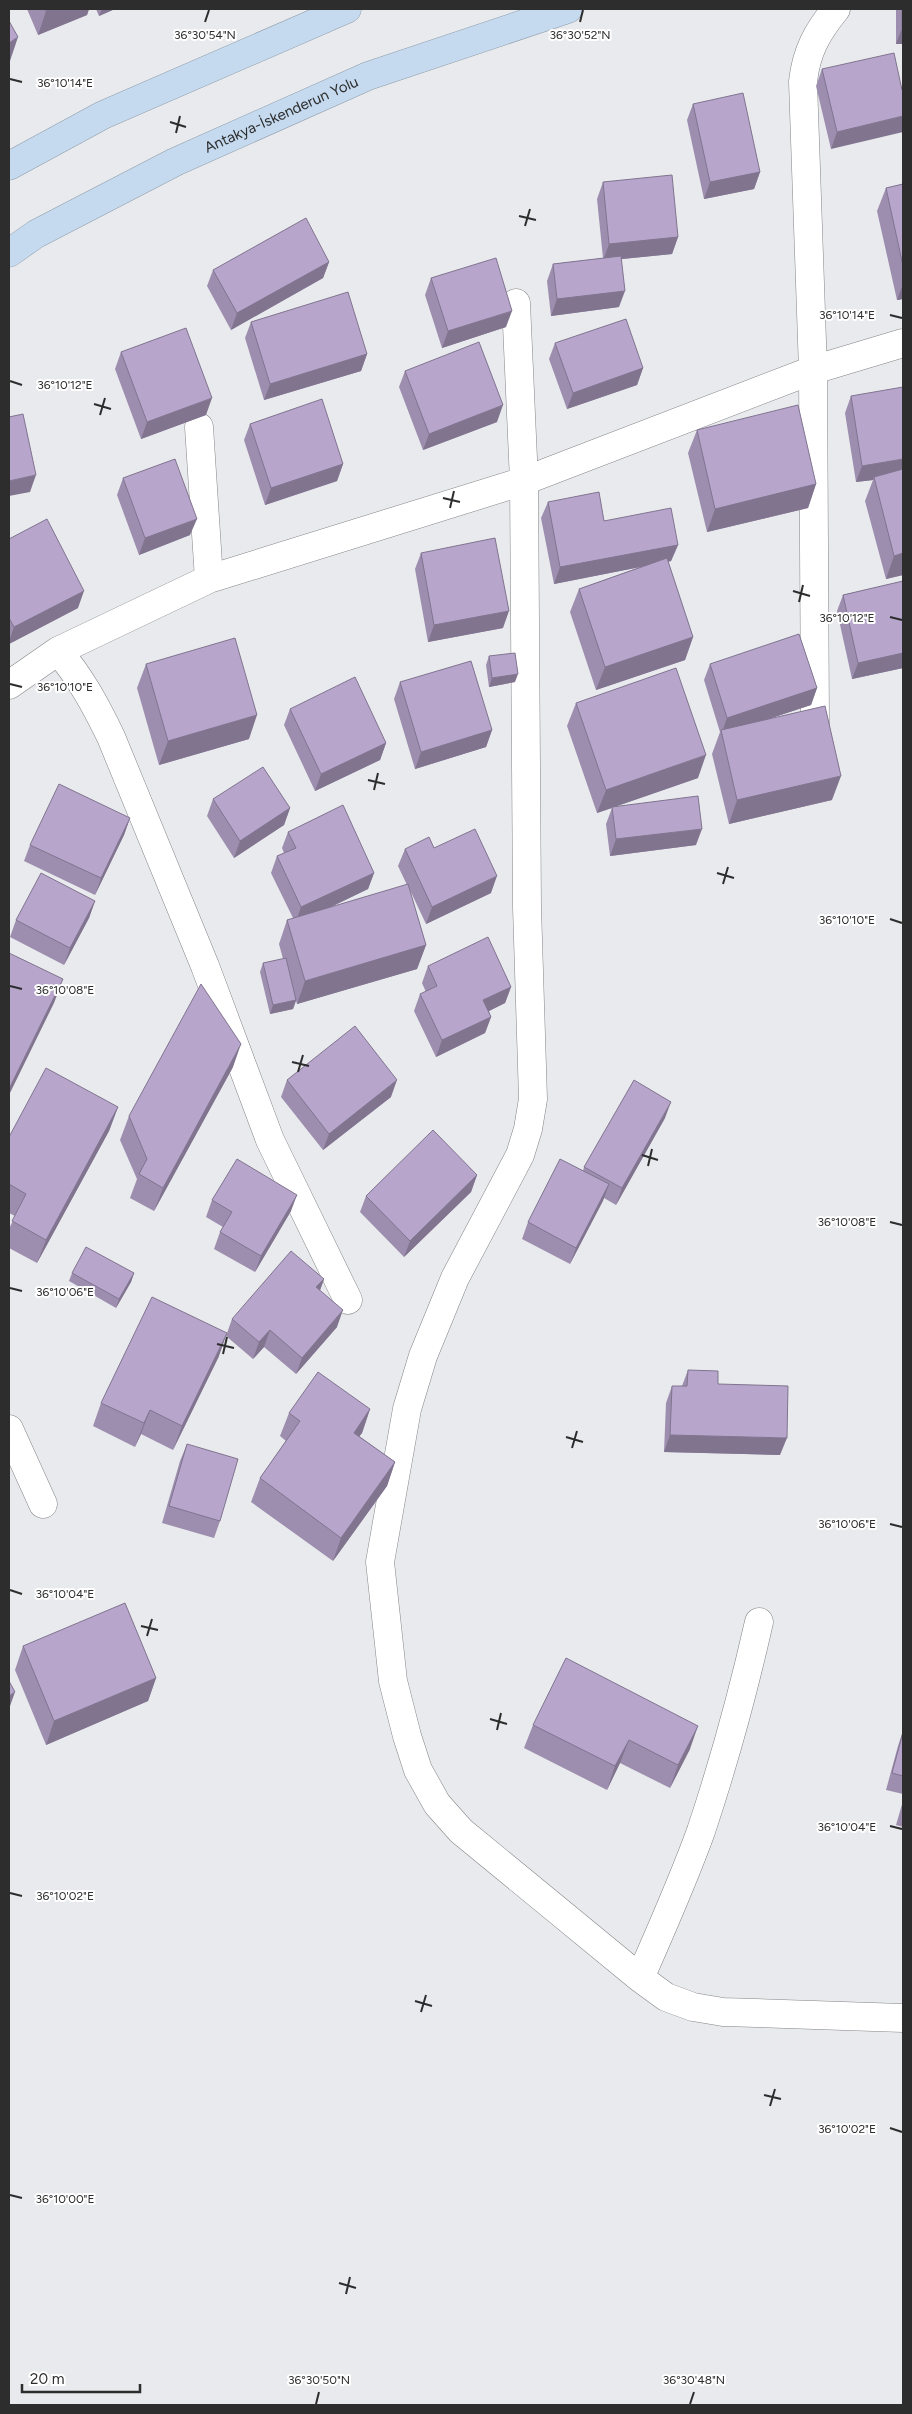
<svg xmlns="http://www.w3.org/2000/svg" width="912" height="2414" font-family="Figtree,sans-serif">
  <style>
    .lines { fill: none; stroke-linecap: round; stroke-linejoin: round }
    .minor-casing { stroke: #848587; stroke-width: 29 }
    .highway-casing { stroke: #909dab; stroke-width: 29 }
    .minor { stroke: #fff; stroke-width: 28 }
    .highway { stroke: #c5daee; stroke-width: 28 }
    .wall { fill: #9d8eaf }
    .shaded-wall { fill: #80748f }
    .building { fill: #b7a5cc; stroke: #80748f }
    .ticks { fill: none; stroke: #2d2d2e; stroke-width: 2 }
    .labels { text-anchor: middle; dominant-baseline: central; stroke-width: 4; stroke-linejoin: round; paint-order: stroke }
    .street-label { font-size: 15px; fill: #2d2d2e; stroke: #fff }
    .ticks-label { font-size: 12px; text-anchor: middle; fill: #2d2d2e; stroke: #fff; stroke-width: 4; stroke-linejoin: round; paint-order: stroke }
  </style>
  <rect width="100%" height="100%" fill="#e9eaed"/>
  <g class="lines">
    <g class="minor-casing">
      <path id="minor" d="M516 303 524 481 527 907 533 1099 528 1129 520 1155 455 1278 423 1356 407 1409 380 1562 393 1681 407 1736 418 1770 437 1804 461 1831 640 1978 666 1997 693 2007 723 2012 903 2018
        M199 427 209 579
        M58 651C81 678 96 706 111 737L205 966 270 1140 348 1300
        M9 685 58 651 209 579 524 481 813 370 903 343
        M815 723 813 370 803 82C806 52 817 32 836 9
        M9 1429 43 1504
        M640 1978C661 1930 683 1881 701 1831 724 1762 743 1693 759 1622"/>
    </g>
    <g class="highway-casing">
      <g id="highway">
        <path d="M9 166 103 115 347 9"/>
        <path id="s1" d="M9 253 36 234 175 162 368 76 568 9"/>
      </g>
    </g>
    <use href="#minor" class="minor"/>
    <use href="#highway" class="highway"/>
  </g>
  <path class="wall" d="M27 9H89L87 15 38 35Z
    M96 9H115L99 16Z
    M896 9H903V44H896Z
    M822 69 902 90 831 149 816 86Z
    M693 104 760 172 754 189 704 199 687 120Z
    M603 182 678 237 672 254 621 259 619 307 551 316 547 281 553 264 603 258 597 199Z
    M903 184V299L897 300 877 211 886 188Z
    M329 262 323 278 231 330 207 286 213 270Z
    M431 278 506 327 442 348 425 295Z
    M251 322 367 354 361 371 264 400 245 338Z
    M555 343 643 368 637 385 567 409 549 359Z
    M121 352 206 415 141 439 115 369Z
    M405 371 497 422 423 450 399 387Z
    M851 396 903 575 886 579 865 501 873 480 856 482 845 413Z
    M250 424 343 464 337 481 265 505 244 440Z
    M697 430 816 484 808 508 707 532 688 453Z
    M123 478 190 535 139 555 117 495Z
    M548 502 678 545 671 561 668 562 693 637 685 660 596 690 570 612 579 589 640 567 554 584 541 518Z
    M9 539 78 608 9 644Z
    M421 553 503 628 428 642 415 569Z
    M903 581V668L852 679 837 611 843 595Z
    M489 656 515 682 489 687 486 665Z
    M146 664 249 739 159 765 137 688Z
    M710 664 817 688 811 705 771 718 832 800 729 824 712 754 720 732 704 680Z
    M400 682 492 730 486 747 415 769 394 699Z
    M576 703 698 778 617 806 696 845 610 856 606 824 612 808 597 813 567 726Z
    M290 709 386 743 380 760 315 791 284 725Z
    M213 799 290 808 284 825 234 858 207 816Z
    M130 818 124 835 95 895 24 861 30 845Z
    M288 832 374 873 368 889 329 908 407 885 398 866 405 849 434 848 491 893 426 924 409 888 426 945 417 969 297 1004 296 1001 293 1009 270 1014 260 972 263 963 283 959 279 944 287 920 293 918 271 873 277 856 284 853 282 848Z
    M95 901 89 918 64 965 10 937 16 920Z
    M428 966 511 987 505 1003 489 1011 491 1017 485 1033 436 1057 414 1011 420 994 426 992 422 983Z
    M233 1067 154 1211 130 1198 137 1179 120 1140 129 1116Z
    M287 1080 391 1097 323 1150 281 1097Z
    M118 1107 109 1131 37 1263 9 1248V1229L15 1216 9 1213V1137Z
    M665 1118 616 1205 604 1198 570 1264 522 1239 528 1222 583 1171 584 1167Z
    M477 1175 471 1192 404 1257 360 1212 366 1196Z
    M212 1200 291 1211 255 1272 214 1249 220 1232 223 1227 206 1217Z
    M72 1273H134L131 1282 116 1308 69 1281Z
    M324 1279 320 1290 337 1327 296 1374 264 1347 253 1359 226 1336 232 1319Z
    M219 1356 173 1450 141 1434 135 1447 93 1426 101 1403Z
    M688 1370 718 1384 780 1455 664 1452 666 1403 672 1386H682Z
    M370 1409 362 1433 359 1436 395 1462 387 1486 333 1561 251 1502 260 1478 286 1441 280 1436 289 1413Z
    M187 1444 220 1521 214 1538 162 1523 180 1461Z
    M23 1646 156 1678 148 1701 46 1745 15 1670Z
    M533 1725 690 1749 670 1788 620 1763 607 1790 524 1748Z
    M903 1731V1794L886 1790 898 1746Z
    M903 1801V1827L896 1825Z"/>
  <path class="shaded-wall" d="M52 9H89L87 15 38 35 46 11Z
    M102 9H115L99 16Z
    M902 28H903V44H896Z
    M18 37 10 61H9V43Z
    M903 116V132L831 149 837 132Z
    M760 172 754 189 704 199 710 182Z
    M678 237 672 254 603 261 609 244Z
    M329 262 323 278 231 330 237 313Z
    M903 284V299L897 300Z
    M625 291 619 307 551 316 557 299Z
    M512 311 506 327 442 348 448 331Z
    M367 354 361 371 264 400 270 384Z
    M643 368 637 385 567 409 573 393Z
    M212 398 206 415 141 439 147 422Z
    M503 405 497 422 423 450 429 434Z
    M903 459V474L874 477 873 480 856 482 862 466Z
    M343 464 337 481 265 505 271 488Z
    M36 475 30 492 9 496V481Z
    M816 484 808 508 707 532 715 509Z
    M197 519 190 535 139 555 145 538Z
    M678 545 671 561 554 584 560 567Z
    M903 553V575L886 579 894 556Z
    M84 591 78 608 9 644V641L14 627Z
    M509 611 503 628 428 642 434 625Z
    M693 637 685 660 596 690 605 667Z
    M903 653V668L852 679 858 663Z
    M518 674 515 682 489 687 492 678Z
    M817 688 811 705 721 735 727 718Z
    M257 715 249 739 159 765 168 741Z
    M492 730 486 747 415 769 421 752Z
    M386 743 380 760 315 791 321 774Z
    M706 755 698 778 597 813 606 790Z
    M841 776 832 800 729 824 737 800Z
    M290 808 284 825 234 858 240 841Z
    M130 818 124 835 95 895 101 878Z
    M702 829 696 845 610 856 616 839Z
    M374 873 368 889 295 924 301 907Z
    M497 876 491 893 426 924 432 907Z
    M95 901 89 918 64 965 70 948Z
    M426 945 417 969 297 1004 305 981Z
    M63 979 54 1003 9 1095V1089Z
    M511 987 505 1003 477 1017 483 1000Z
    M296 1000 293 1009 270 1014 273 1005Z
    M491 1017 485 1033 436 1057 442 1040Z
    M241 1044 233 1067 154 1211 163 1188Z
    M397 1080 391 1097 323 1150 329 1134Z
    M671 1102 665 1118 616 1205 622 1188Z
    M118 1107 109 1131 37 1263 46 1240Z
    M477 1175 471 1192 404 1257 410 1241Z
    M609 1184 603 1201 570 1264 576 1248Z
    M297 1195 291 1211 255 1272 261 1256Z
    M134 1273 131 1282 116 1308 119 1299Z
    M324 1279 318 1296 316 1287Z
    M343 1310 337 1327 296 1374 302 1358Z
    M270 1330 264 1347 253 1359 259 1342Z
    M227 1333 219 1356 173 1450 182 1426Z
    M370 1409 362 1433 345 1456 354 1433Z
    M150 1410 141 1434 135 1447 144 1423Z
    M670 1435 787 1438 780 1455 664 1452Z
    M395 1462 387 1486 333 1561 341 1538Z
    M156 1678 148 1701 46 1745 54 1721Z
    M15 1692 9 1709V1696Z
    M698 1726 690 1749 670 1788 678 1765Z
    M629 1740 620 1763 607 1790 615 1766Z"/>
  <path class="building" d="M45 9H52L46 11Z
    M902 9H903V28H902Z
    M9 21 18 37 9 43Z
    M894 53 902 90 903 89V116L837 132 822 69Z
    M743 93 760 172 710 182 693 104Z
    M672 175 678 237 609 244 603 182Z
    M903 184V266L886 188Z
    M306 218 329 262 237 313 213 270Z
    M621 256 625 291 557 299 553 264Z
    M496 258 512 311 448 331 431 278Z
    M348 292 367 354 270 384 251 322Z
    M626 319 643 368 573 393 555 343Z
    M186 328 212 398 147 422 121 352Z
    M479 342 503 405 429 434 405 371Z
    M903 387V459L862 466 851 396Z
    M322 399 343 464 271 488 250 424Z
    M798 405 816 484 715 509 697 430Z
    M23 414 36 475 9 481V417Z
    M175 459 197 519 145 538 123 478Z
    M903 469V553L894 556 874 477Z
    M599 492 604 521 671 508 678 545 560 567 548 502Z
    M47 519 84 591 14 627 9 618V539Z
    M495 538 509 611 434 625 421 553Z
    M667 558 693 637 605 667 579 589Z
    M903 581V653L858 663 843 595Z
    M799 634 817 688 727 718 710 664Z
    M235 638 257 715 168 741 146 664Z
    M515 653 518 674 492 678 489 656Z
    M471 661 492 730 421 752 400 682Z
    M676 668 706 755 606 790 576 703Z
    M355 677 386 743 321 774 290 709Z
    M825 706 841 776 737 800 721 730Z
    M263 767 290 808 240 841 213 799Z
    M59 784 130 818 101 878 30 845Z
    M698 796 702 829 616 839 612 807Z
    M343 805 374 873 301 907 277 856 296 848 288 832Z
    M475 829 497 876 432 907 405 849 429 837 434 848Z
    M41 873 95 901 70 948 16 920Z
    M408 884 426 945 305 981 287 920Z
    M488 937 511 987 483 1000 491 1017 442 1040 420 994 437 986 428 966Z
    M9 953 63 979 9 1089Z
    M286 958 296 1000 273 1005 263 963Z
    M201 984 241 1044 163 1188 139 1174 147 1159 129 1116Z
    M355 1026 397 1080 329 1134 287 1080Z
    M46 1068 118 1107 46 1240 12 1221 26 1194 9 1184V1137Z
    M634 1080 671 1102 622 1188 584 1167Z
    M433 1130 477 1175 410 1241 366 1196Z
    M237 1159 297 1195 261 1256 220 1232 232 1212 212 1200Z
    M560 1159 609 1184 576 1248 528 1222Z
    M86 1247 134 1273 119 1299 72 1273Z
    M291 1251 324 1279 316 1287 343 1310 302 1358 270 1330 259 1342 232 1319Z
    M152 1297 227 1333 182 1426 150 1410 144 1423 101 1403Z
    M688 1370 718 1371V1384L788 1386 787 1438 670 1435 672 1386H687Z
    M318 1372 370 1409 354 1433 395 1462 341 1538 260 1478 300 1421 289 1413Z
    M187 1444 238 1459 220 1521 169 1506Z
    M125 1603 156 1678 54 1721 23 1646Z
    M566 1658 698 1726 678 1765 629 1740 615 1766 533 1725Z
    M9 1681 15 1692 9 1696Z
    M903 1732V1776L892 1773Z"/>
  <path class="ticks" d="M205 22 209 10M580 22 583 10M10 79 22 82M170 122 186 127M176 133 180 116M519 216 536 220M525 226 530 209M890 315 902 318M10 381 22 385M94 404 111 409M100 415 105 398M443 498 460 502M450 508 454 491M793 591 810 596M799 602 803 585M890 617 902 620M10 684 22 687M368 780 385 784M374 790 378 773M717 873 734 878M723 884 728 867M890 919 902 923M10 986 22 989M292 1062 309 1066M298 1072 303 1055M642 1155 658 1160M648 1166 652 1149M890 1222 902 1225M10 1288 22 1291M217 1344 234 1348M223 1354 227 1337M566 1437 583 1442M572 1448 577 1431M890 1524 902 1527M10 1590 22 1594M141 1626 158 1630M147 1636 152 1619M490 1719 507 1724M497 1730 501 1713M890 1826 902 1829M10 1893 22 1896M415 2001 432 2006M421 2012 426 1995M764 2095 781 2099M770 2106 775 2089M890 2128 902 2132M10 2195 22 2198M339 2283 356 2288M346 2294 350 2277M316 2404 319 2392M690 2404 694 2392"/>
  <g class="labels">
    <g class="street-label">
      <text stroke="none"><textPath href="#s1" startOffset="306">Antakya-İskenderun Yolu</textPath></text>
    </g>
  </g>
  <g class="ticks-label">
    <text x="205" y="39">36°30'54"N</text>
    <text x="580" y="39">36°30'52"N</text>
    <text x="65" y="87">36°10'14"E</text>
    <text x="847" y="319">36°10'14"E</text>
    <text x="65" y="389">36°10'12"E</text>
    <text x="847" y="622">36°10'12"E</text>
    <text x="65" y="691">36°10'10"E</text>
    <text x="847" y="924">36°10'10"E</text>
    <text x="65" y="994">36°10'08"E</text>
    <text x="847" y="1226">36°10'08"E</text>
    <text x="65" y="1296">36°10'06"E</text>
    <text x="847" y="1528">36°10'06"E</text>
    <text x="65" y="1598">36°10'04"E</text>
    <text x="847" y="1831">36°10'04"E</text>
    <text x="65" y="1900">36°10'02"E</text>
    <text x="847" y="2133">36°10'02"E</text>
    <text x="65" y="2203">36°10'00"E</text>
    <text x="319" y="2384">36°30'50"N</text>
    <text x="694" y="2384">36°30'48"N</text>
  </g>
  <rect width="912" height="2414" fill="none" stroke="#2d2d2e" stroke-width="20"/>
  <path d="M22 2384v8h118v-8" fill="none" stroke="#2d2d2e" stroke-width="2.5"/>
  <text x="30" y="2384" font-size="15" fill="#2d2d2e" stroke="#ffffff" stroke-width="4" paint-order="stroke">20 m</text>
</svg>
